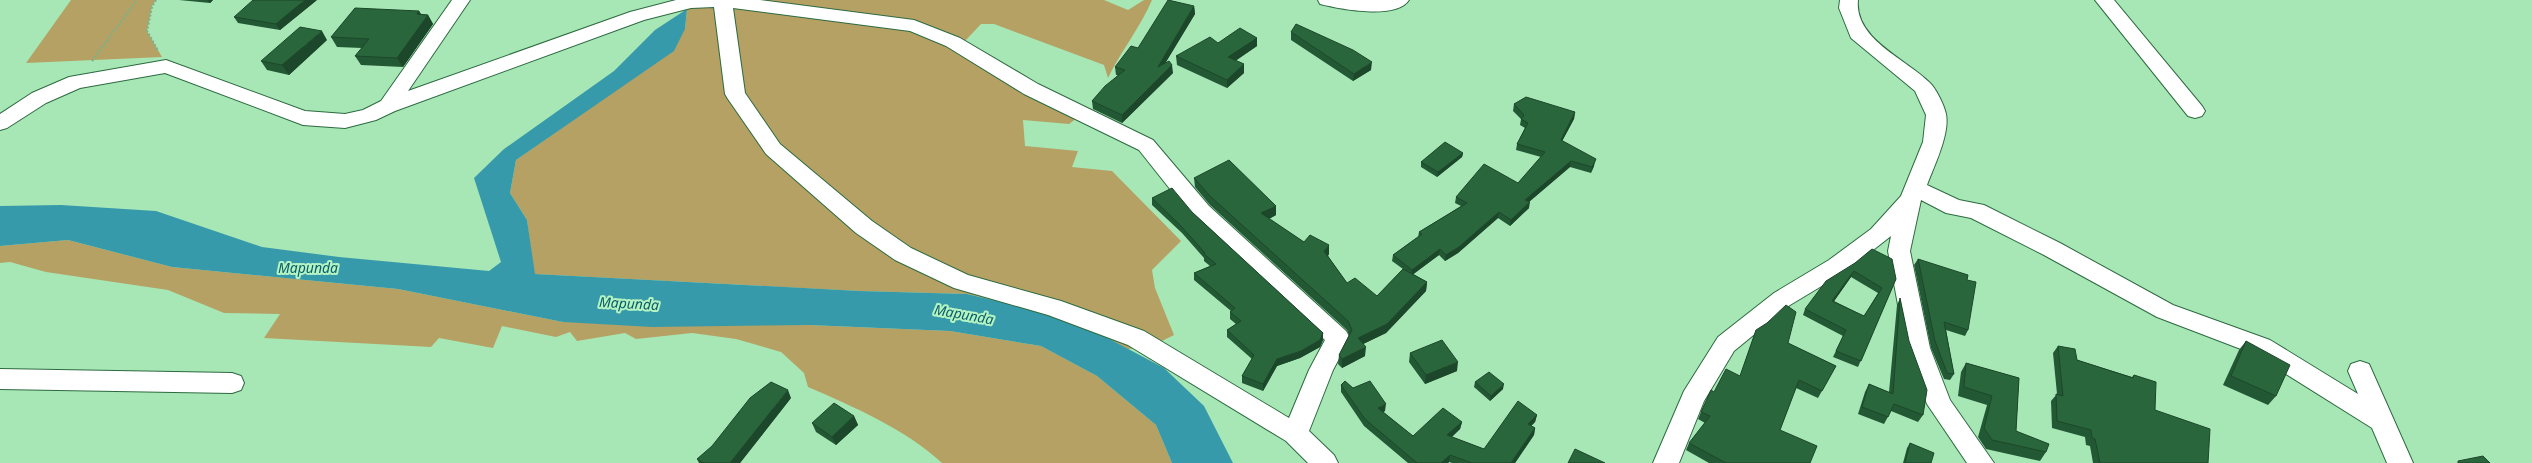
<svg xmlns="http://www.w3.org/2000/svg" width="2532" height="463" font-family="'Noto Sans',sans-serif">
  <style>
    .green { fill: #b6a164 }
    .water { fill: #379aab }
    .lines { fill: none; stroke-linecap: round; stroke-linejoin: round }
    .minor-casing { stroke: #2d6a40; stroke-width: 2 }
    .path { stroke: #7db189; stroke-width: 2.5; stroke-dasharray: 2 2; stroke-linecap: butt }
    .minor { fill: #fff; fill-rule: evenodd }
    .wall { fill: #235834; fill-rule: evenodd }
    .shaded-wall { fill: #1d472a }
    .building { fill: #29663c; stroke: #1d472a; fill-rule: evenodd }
    .labels { text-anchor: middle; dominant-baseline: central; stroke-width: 4; stroke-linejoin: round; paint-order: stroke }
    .water-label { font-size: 14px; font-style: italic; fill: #095d6a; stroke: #b4f4c3 }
  </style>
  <rect width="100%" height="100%" fill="#a7e7b6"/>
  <path class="green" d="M71 0H156L152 6 147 31 162 57 26 63Z
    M694 0H1104L1128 10 1144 0H1152C1140 28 1121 51 1108 78L1104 65 994 24H981L965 41 1081 115 1069 124 1023 120 1025 146 1078 151 1072 167 1112 171 1181 241 1152 270 1155 288 1174 335 1150 347 1128 349 1070 318 967 294 860 291 534 274 527 220 510 193 516 160 586 111 685 29 687 9Z
    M68 240 172 267 398 289 563 322 809 325 950 331 1041 346 1097 376 1156 425 1172 463H942C905 429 854 407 808 387L804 373 781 352 736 339 692 333 636 339 625 333 577 341 570 332 556 337 502 326 493 348 439 338 431 347 264 338 280 314 224 313 168 290 46 272 10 262 0 263V246Z"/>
  <path class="water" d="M687 9 685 29 674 51 516 160 510 193 527 220 535 274 860 291 967 294 1070 318 1164 368 1204 406 1233 463H1172L1156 425 1097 376 1041 346 950 331 809 325 652 327 563 322 398 289 172 267 68 240 0 246V206L61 205 156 211 262 247 339 257 489 271 501 262 474 178 504 149 614 71 655 30Z"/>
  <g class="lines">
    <g class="minor-casing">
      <path id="minor" d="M452 0H470L408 91 630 12 676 0H760L914 20 960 38 1038 84 1153 140 1209 206 1346 331 1350 338 1333 370 1309 431 1334 455 1338 463H1308L1286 441 1128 345 1048 315 954 288 895 260 856 233 766 154 728 99 725 94 714 7 691 8 644 20 395 111 376 120 345 128 303 125 165 73 80 88 46 103 7 128 0 130V114L32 93 69 77 166 60 305 111 345 114 363 110 381 101ZM733 8 910 31 946 46 1024 94 1139 150 1193 218 1325 340 1309 370 1289 418 1144 331 1061 301 968 275 911 248 872 221 780 144 745 93Z
        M1318 0H1409C1396 20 1340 9 1320 4Z
        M1840 0H1858C1854 39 1906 59 1929 82 1936 88 1944 105 1946 114 1950 134 1934 166 1927 185L1959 200 1984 205 2060 243 2173 305 2270 340 2358 394 2348 371 2351 364 2360 361 2369 364 2413 463H2387L2372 428 2254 354 2157 317 2044 255 1971 218 1946 213 1921 200 1910 251 1930 348 1950 400 1994 463H1967L1927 404 1906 348 1888 251 1891 236 1845 272 1790 305 1734 351 1704 401 1679 463H1653L1684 391 1718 337 1774 293 1829 260 1871 229 1901 196 1923 142 1926 115 1915 91 1851 38 1839 8Z
        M2095 0H2114L2202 106 2205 111 2202 116 2195 118 2188 116Z
        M0 369 232 373 241 376 244 383 241 390 232 393 0 389Z"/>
    </g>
    <path class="path" d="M156 0 152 6 147 31 158 51
      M92 61 137 0"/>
    <use href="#minor" class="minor"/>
  </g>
  <path class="wall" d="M179 0H213L210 3Z
    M317 0 280 30 238 23 234 17Z
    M1194 6 1195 14 1166 62 1173 73 1122 123 1093 109 1092 101 1118 75H1116L1115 67 1138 48Z
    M419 11 421 14 428 15 433 24 403 67 361 65 355 56 362 48 337 47 331 37Z
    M1291 32 1371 70 1353 81 1291 40Z
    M1257 38V46L1235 61 1244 73 1227 88 1177 65 1176 56 1218 43Z
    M327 40 289 75 267 70 261 61Z
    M1514 104 1575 112 1574 119 1562 141 1594 166 1591 173 1570 167 1529 202V208L1510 226 1498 218 1458 253 1445 261 1439 255 1413 274 1427 282 1426 291 1386 333 1363 344 1365 356 1342 368 1338 364 1339 355 1349 335 1347 330 1210 205 1195 187 1194 178 1276 215 1269 219 1304 242 1329 254 1328 256 1347 283 1377 296 1403 269 1392 261 1393 255 1418 237 1419 232 1461 206 1455 203 1456 197 1518 183 1541 157 1516 150 1517 144 1525 128 1520 125 1521 119 1513 111Z
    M1463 153 1462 157 1437 177 1421 167V162Z
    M1152 198 1192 212 1323 333V340L1320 347 1300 358 1277 366 1263 391 1242 383V376L1252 359 1227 337V330L1236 324 1230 319V312L1231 311 1194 280V273L1210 266 1204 261V258L1182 233 1152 205Z
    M1918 259 1967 280 1968 330 1965 336 1946 330 1954 374 1950 380 1944 379 1931 348 1914 265Z
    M1855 263 1896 279 1858 367 1833 357 1843 336 1803 315 1805 309ZM1851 277 1878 293 1864 316 1834 301Z
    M1900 298 1923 415 1918 422 1891 411 1884 424 1858 414 1865 392 1869 384 1889 392 1897 305Z
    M1756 330 1788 343 1836 366 1818 398 1796 388 1780 430 1810 463H1709L1686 450 1689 443 1705 423 1698 419 1701 412 1740 376Z
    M2246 341 2276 396 2268 405 2223 385 2239 350Z
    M2058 346 2077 360 2132 377 2134 375 2155 410 2208 463H2093L2090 446 2086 445 2085 437 2052 428 2051 401 2057 394 2053 353Z
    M1410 353 1457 371 1425 384 1409 362Z
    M1966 363 2019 378 2016 431 2046 452 2040 461 1986 449 1978 437 1987 405 1958 396 1961 372Z
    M1475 382 1503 389 1490 401 1474 387Z
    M1341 385 1353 388 1385 411 1383 412 1413 436 1462 422 1460 429 1452 437 1484 449 1537 415 1535 422 1531 426 1535 428 1534 435 1515 463H1452L1449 462 1448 463H1408L1364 426 1341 392Z
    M791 398 740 463H699L697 459Z
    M854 416 858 425 836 445 816 432 812 423Z
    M1910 443 1931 463H1903L1907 448Z"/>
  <path class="shaded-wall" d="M208 0H213L210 3Z
    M305 0H317L280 30 276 24Z
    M1194 6 1195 14 1158 75V67Z
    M419 11 424 20 428 15 433 24 403 67 397 58 417 14Z
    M322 31 327 40 289 75 282 65Z
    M1257 38V46L1228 66V57Z
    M1372 62 1371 70 1353 81 1354 74Z
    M1244 64V73L1227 88V80Z
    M1172 65 1173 73 1122 123V115Z
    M1575 112 1574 119 1559 147 1561 140Z
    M1463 153 1462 157 1437 177 1438 172Z
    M1596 159 1594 166 1591 173 1592 167Z
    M1571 161 1570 167 1524 206 1525 200Z
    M1530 202 1529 208 1510 226 1511 220Z
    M1276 206V215L1261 223V213Z
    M1499 212 1498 218 1458 253 1445 261 1446 255Z
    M1329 245V254L1324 260V251Z
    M1440 249 1439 255 1411 276 1412 270Z
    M1854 271 1851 277 1830 307 1832 301Z
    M1427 282 1426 291 1386 333 1357 347 1358 338Z
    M1323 333V340L1320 347 1300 358 1277 366 1263 391V384L1277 359Z
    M1366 347 1365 356 1342 368V359Z
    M1458 362 1457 371 1425 384 1426 375Z
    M1504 384 1503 389 1490 401 1491 396Z
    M788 390 791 398 740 463H730Z
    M1386 404 1385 411 1377 415 1378 408Z
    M1537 415 1535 422 1526 431 1528 424Z
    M854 416 858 425 836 445 832 437Z
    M1462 422 1460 429 1446 442 1447 435Z
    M1535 428 1534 435 1515 463H1511Z
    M1450 455 1449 462 1448 463H1441Z"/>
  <path class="building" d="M253 0H305L276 24 234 17Z
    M1168 0 1194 6 1158 67 1169 61 1172 65 1122 115 1092 101 1105 86 1125 70 1115 67 1131 46 1138 48Z
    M355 8 419 11 417 14 428 15 397 58 355 56 369 39 331 37Z
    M1296 24 1353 50 1372 62 1354 74 1291 32Z
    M300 27 322 31 282 65 261 61Z
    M1240 28 1257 38 1228 57 1244 64 1227 80 1176 56 1210 37 1218 43Z
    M1526 97 1575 112 1561 140 1596 159 1592 167 1571 161 1525 200 1530 202 1511 220 1499 212 1459 247 1446 255 1440 249 1412 270 1393 255 1422 234 1419 232 1467 203 1456 197 1484 164 1518 183 1545 152 1517 144 1528 123 1521 119 1524 115 1514 104Z
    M1445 142 1463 153 1438 172 1421 162Z
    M1229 160 1276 206 1261 213 1304 242 1310 235 1329 245 1324 251 1347 283 1355 278 1377 296 1403 269 1427 282 1387 324 1358 338 1366 347 1342 359 1339 355 1352 330 1348 321 1210 196 1194 178Z
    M1172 188 1192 212 1323 333 1320 340 1301 351 1277 359 1263 384 1242 376 1254 355 1227 330 1241 321 1230 312 1235 308 1194 273 1216 264 1204 254 1205 253 1181 226 1152 198Z
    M1872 249 1892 259 1896 279 1861 361 1836 351 1846 330 1805 309 1826 281 1855 263ZM1854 271 1882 288 1864 316 1832 301Z
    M1918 259 1968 275 1967 280 1976 282 1968 330 1944 322 1954 374 1947 373 1935 341Z
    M1900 298 1909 341 1927 390 1923 415 1894 404 1888 417 1862 407 1869 384 1893 394Z
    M1786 305 1796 312 1788 343 1836 366 1822 391 1799 380 1780 430 1817 446 1810 463H1726L1689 443 1710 416 1701 412 1711 390 1714 392 1726 369 1740 376 1756 330 1767 323Z
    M1442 340 1458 362 1426 375 1410 353Z
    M2246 341 2290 365 2276 396 2231 376Z
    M2058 346 2075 349 2077 360 2133 378 2134 375 2156 382 2155 410 2210 429 2208 463H2100L2095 439 2092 438 2091 430 2057 421 2056 394 2063 396Z
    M1966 363 2019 378 2016 431 2049 444 2046 452 1992 440 1984 428 1992 396 1964 387Z
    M1489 372 1504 384 1491 396 1475 382Z
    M1345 381 1353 388 1370 381 1386 404 1378 408 1413 436 1443 408 1462 422 1447 435 1484 449 1518 401 1537 415 1528 424 1535 428 1511 463H1472L1450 455 1441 463H1417L1365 419 1341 385Z
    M771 382 788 390 730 463H703L697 459 712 446 750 398Z
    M834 403 854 416 832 437 812 423Z
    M1910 443 1934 453 1931 463H1905Z
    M1575 449 1605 463H1568Z
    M2483 456 2490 463H2458V461Z"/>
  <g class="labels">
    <g class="water-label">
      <text x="308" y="267">Mapunda</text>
      <text transform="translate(629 303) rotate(3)">Mapunda</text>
      <text transform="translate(964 314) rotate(10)">Mapunda</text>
    </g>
  </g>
</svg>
